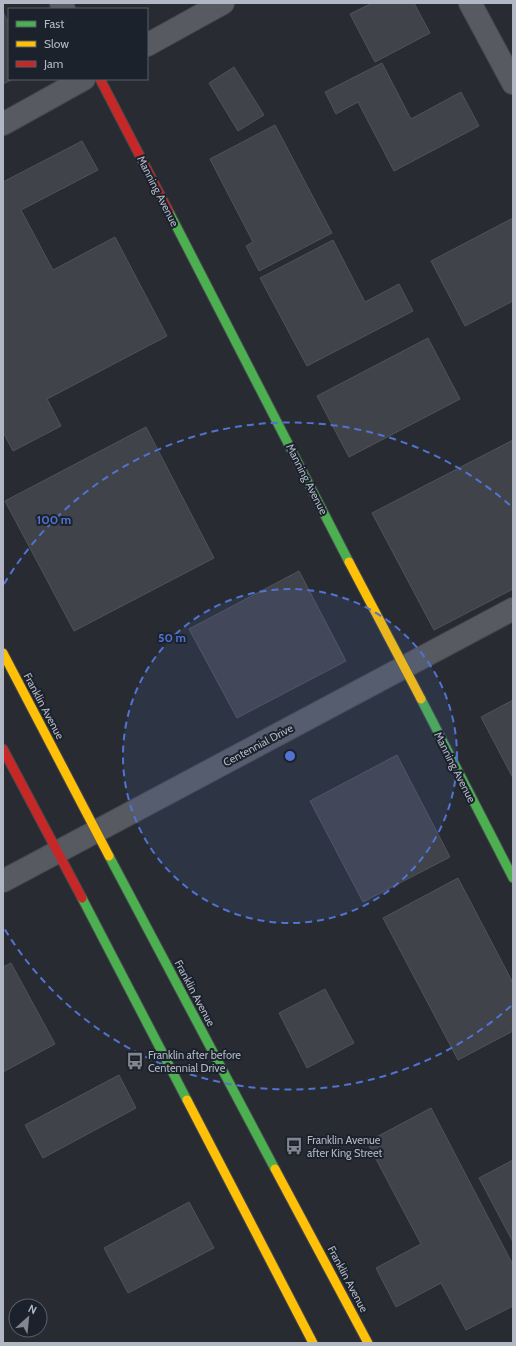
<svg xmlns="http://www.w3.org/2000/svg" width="516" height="1346" font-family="Cabin,sans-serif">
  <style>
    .building { fill: #404349; stroke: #4f535a }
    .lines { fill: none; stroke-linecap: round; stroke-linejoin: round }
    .street-casing { stroke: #46484d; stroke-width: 24 }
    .fast-casing { stroke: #46484d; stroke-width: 11 }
    .slow-casing { stroke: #46484d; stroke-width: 11 }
    .jam-casing { stroke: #46484d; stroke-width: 11 }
    .street { stroke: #575a61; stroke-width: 22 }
    .fast { stroke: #4caf50; stroke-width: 9 }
    .slow { stroke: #ffc107; stroke-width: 9 }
    .jam { stroke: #c62828; stroke-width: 9 }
    .ring { fill: none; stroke: #5173d1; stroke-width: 2; stroke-dasharray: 7 5 }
    .labels { text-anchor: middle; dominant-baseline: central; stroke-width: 4; stroke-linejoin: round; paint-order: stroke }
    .street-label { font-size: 11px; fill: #b1b7c4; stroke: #1c222c }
    .poi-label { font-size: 11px; fill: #b1b7c4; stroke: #1c222c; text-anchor: start }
    .centre { fill: #5173d1; stroke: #1c222c; stroke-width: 2 }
    .ring-label { font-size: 12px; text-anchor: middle; font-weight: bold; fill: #5173d1; stroke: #1c222c; stroke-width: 4; stroke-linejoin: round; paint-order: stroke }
  </style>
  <rect width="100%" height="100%" fill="#282c32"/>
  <path class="building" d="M372 3H414L430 33 375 62 350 14Z
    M3 12 9 24V79H13L3 84Z
    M382 63 411 119 461 92 479 126 394 171 358 102 336 114 325 92Z
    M234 67 264 115 238 131 209 83Z
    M275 125 332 233 259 271 246 246 253 242 210 159Z
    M82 141 98 170 21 210 53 270 115 237 167 336 47 399 61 426 13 451 3 432V182Z
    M513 218V301L465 326 431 261Z
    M333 240 365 302 399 284 413 311 307 366 260 278Z
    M428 338 460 399 349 457 317 396Z
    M146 427 214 558 74 631 5 501Z
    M513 440V589L434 630 372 513Z
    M299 571 346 661 237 718 189 629Z
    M513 700V778L481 717Z
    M397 755 450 857 363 902 310 801Z
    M458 878 513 983V1031L458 1060 383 918Z
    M11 963 55 1044 3 1072V967Z
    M325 989 354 1043 307 1068 279 1013Z
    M119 1075 136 1108 43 1158 25 1125Z
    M431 1108 513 1265V1306L466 1330 441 1283 396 1307 376 1268 421 1244 367 1142Z
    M513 1160V1242L479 1178Z
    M189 1202 214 1248 128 1293 104 1248Z"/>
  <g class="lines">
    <g class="street-casing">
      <path id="street" d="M61 3 64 9
        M470 3 513 83
        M147 45 223 3
        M3 124 84 79
        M3 881 513 609"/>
    </g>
    <g class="fast-casing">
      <path id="fast" d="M169 212 349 562
        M421 699 513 878
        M109 856 275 1169
        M82 898 187 1100"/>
    </g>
    <g class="slow-casing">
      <path id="slow" d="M349 562 421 699
        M3 653 109 856
        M187 1100 313 1343
        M275 1169 368 1343"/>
    </g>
    <g class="jam-casing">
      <path id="jam" d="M100 79 169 212
        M3 749 82 898"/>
    </g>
    <use href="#street" class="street"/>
    <use href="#fast" class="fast"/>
    <use href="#slow" class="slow"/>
    <use href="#jam" class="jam"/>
  </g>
  <circle cx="290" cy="756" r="167" fill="#5173d1" fill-opacity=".12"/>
  <g class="ring">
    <circle cx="290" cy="756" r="167"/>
    <path d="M511 1006A334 334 0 0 1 4 928M4 584A334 334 0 0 1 511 506"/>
  </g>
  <defs>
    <g id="bus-bare" transform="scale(1.38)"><path d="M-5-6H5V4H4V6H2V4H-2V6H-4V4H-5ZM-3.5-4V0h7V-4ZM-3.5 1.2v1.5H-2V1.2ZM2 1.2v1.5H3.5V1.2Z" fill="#818691" stroke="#1c222c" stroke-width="2.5" paint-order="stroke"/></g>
  </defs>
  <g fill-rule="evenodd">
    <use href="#bus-bare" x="135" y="1061"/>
    <use href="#bus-bare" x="294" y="1146"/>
  </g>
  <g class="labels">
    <g class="street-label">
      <text transform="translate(158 191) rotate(63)">Manning Avenue</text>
      <text transform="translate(307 479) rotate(63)">Manning Avenue</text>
      <text transform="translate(44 706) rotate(62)">Franklin Avenue</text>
      <text transform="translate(258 745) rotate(-28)">Centennial Drive</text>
      <text transform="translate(455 767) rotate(63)">Manning Avenue</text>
      <text transform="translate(195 993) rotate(62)">Franklin Avenue</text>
      <text transform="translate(348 1279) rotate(62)">Franklin Avenue</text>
    </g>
    <g class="poi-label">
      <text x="148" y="1055">Franklin after before<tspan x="148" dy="13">Centennial Drive</tspan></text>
      <text x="307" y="1140">Franklin Avenue<tspan x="307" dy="13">after King Street</tspan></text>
    </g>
  </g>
  <circle cx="290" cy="756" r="6" class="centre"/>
  <g class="ring-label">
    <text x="54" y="524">100 m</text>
    <text x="172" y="642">50 m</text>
  </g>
  <rect width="516" height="1346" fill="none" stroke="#b1b7c4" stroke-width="8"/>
  <rect x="8" y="8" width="140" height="72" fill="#1c222c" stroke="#585e69"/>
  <rect x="16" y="21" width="20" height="6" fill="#4caf50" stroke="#585e69"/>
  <text x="44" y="28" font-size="12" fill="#b1b7c4">Fast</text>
  <rect x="16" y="41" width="20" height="6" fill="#ffc107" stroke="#585e69"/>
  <text x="44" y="48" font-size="12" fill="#b1b7c4">Slow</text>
  <rect x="16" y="61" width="20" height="6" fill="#c62828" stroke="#585e69"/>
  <text x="44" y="68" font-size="12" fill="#b1b7c4">Jam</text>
  <g transform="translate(28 1318) rotate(27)"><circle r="19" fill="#1c222c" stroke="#585e69"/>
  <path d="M0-3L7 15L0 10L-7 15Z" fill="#818691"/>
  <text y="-6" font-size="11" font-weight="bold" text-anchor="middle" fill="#b1b7c4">N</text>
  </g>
</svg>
